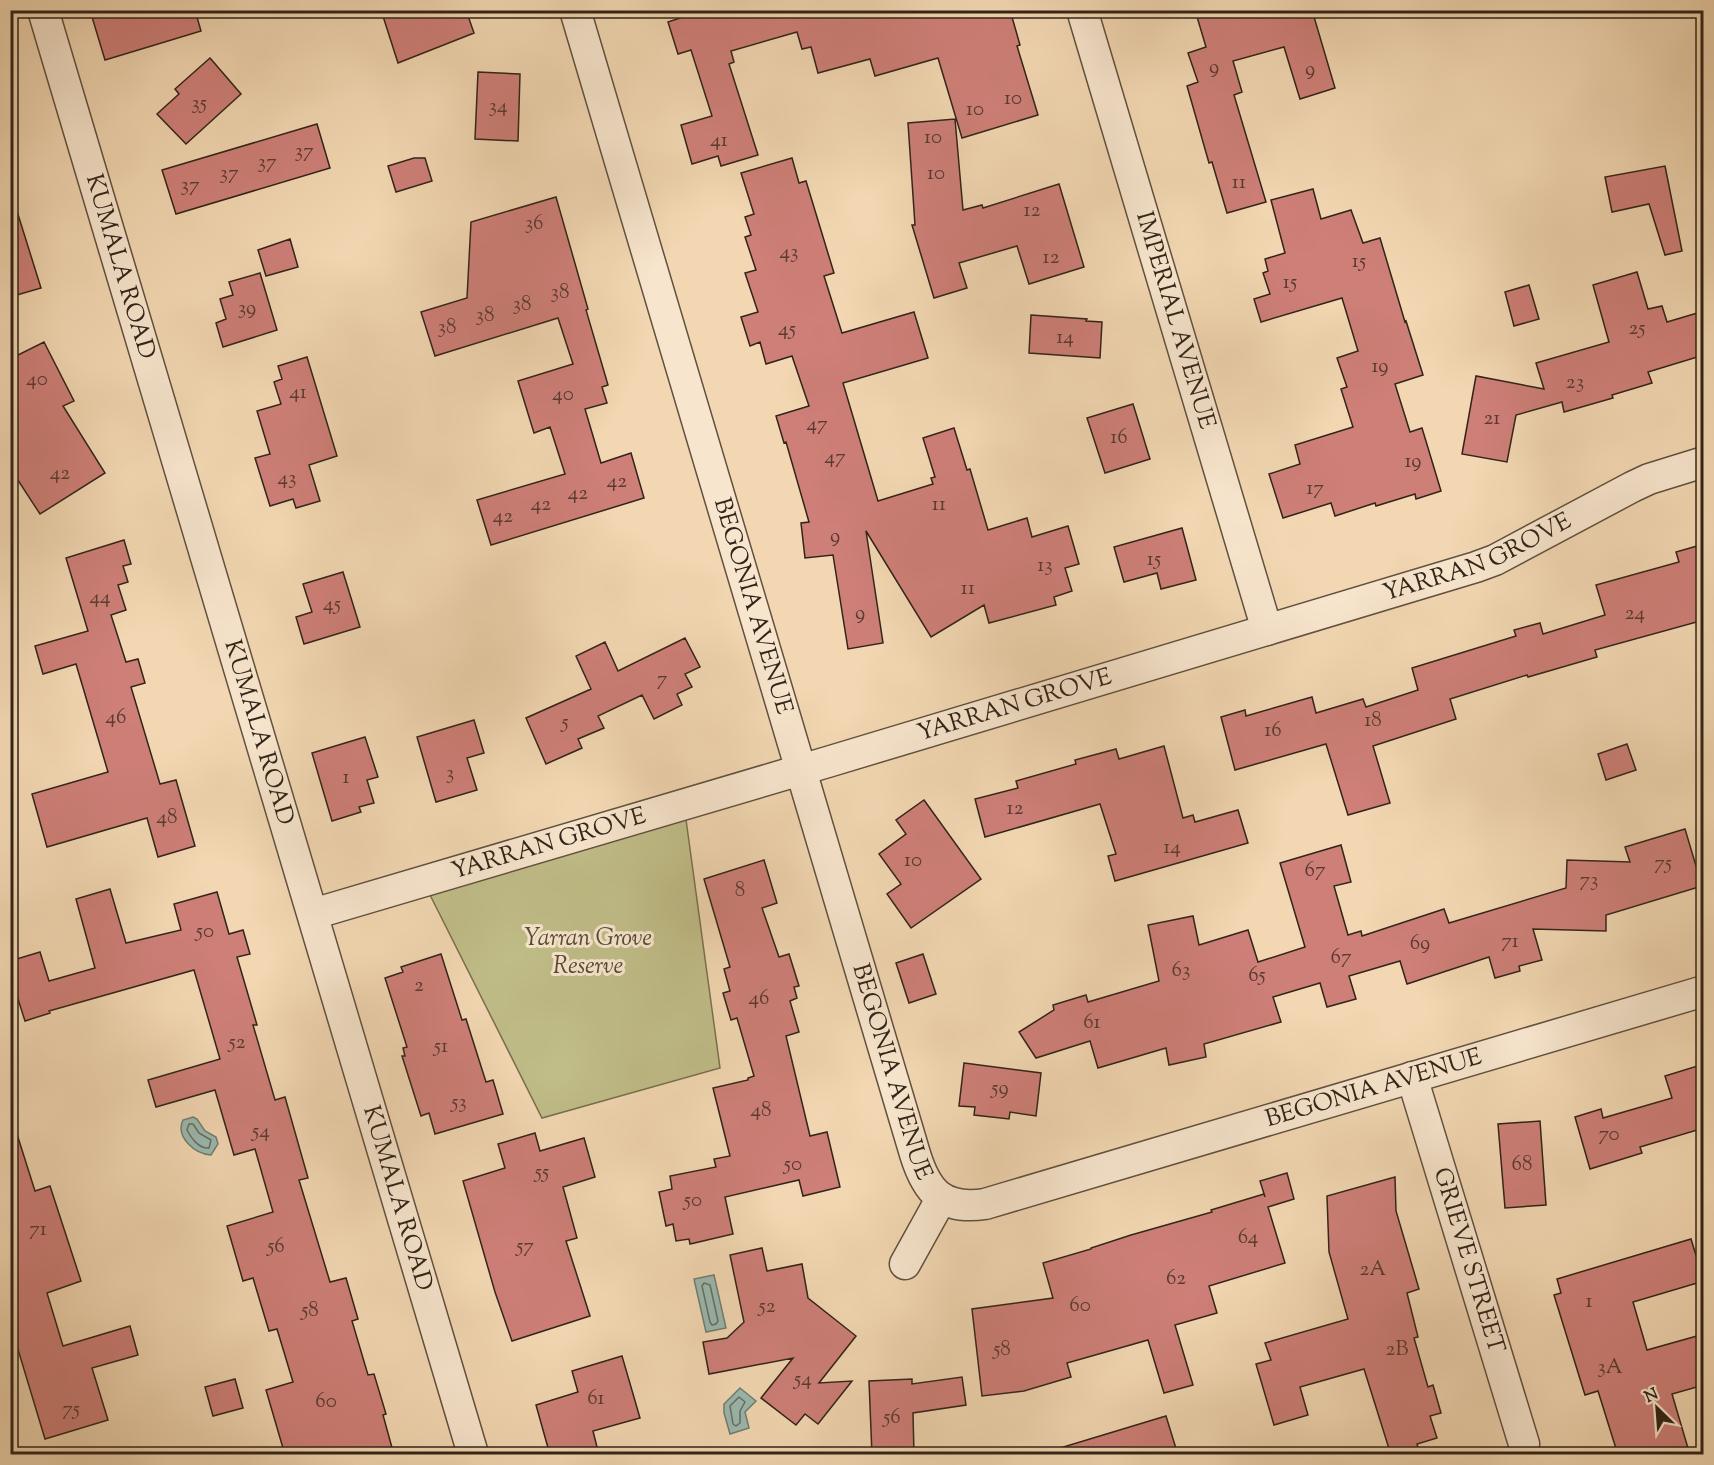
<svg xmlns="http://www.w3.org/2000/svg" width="1714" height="1465" font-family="'Sorts Mill Goudy',serif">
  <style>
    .green { fill: #c0bd88; stroke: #787050; stroke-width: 1.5 }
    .water { fill: #9bb9af; stroke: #717d73; stroke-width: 1.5 }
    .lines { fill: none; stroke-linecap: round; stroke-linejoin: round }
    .shore { stroke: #666e64; stroke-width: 1.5 }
    .building { fill: #ce7f78; stroke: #312419; stroke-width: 1.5 }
    .minor-casing { stroke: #61513f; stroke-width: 33 }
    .minor { stroke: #f7e5cd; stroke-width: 30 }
    .labels { text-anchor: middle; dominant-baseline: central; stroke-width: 6; stroke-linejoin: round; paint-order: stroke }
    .number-label { font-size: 21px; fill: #583b31 }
    .street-label { font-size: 24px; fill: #312419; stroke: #f7e5cd }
    .park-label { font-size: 24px; font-style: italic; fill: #554a35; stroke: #f7e5cd }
  </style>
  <rect width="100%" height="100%" fill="#f2d7b2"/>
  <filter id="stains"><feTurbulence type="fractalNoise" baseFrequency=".00333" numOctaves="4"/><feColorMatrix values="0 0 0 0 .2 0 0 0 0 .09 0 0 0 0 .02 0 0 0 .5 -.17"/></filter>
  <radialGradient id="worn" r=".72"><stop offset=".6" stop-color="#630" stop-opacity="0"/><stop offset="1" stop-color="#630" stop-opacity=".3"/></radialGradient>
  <path class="green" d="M684 805 720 1068 542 1118 423 881Z"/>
  <path class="water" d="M193 1117 197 1119 205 1131 216 1137 218 1144 211 1155C195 1154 175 1137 183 1120Z
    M714 1275 726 1328 706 1332 694 1279Z
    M740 1388 756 1401 745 1412 749 1428 730 1434 724 1413V1404Z"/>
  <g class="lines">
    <path class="shore" d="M189 1124H193L199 1133 211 1140 209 1148C199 1149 191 1138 187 1130Z
      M704 1283 710 1285 718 1321 716 1324 712 1325 710 1322 702 1286Z
      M739 1397 745 1402 740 1411V1423L736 1426 733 1424 730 1406Z"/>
  </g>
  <path class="building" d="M114 10H195L201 31 105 60 92 17Z
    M381 10H466L474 33 398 63Z
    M704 10H846V14L858 10H1010L1020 45 1017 46 1038 115 962 138 938 58 875 76 870 59 818 73 811 47 802 49 797 32 731 51 734 62 729 64 758 155 721 166 718 156 692 164 681 125 712 116 691 50 678 54 668 22Z
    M1195 10H1312L1335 88 1300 99 1284 47 1233 61 1242 92 1234 95 1266 202 1227 213 1212 162 1209 163 1187 86 1198 82 1188 53 1206 47Z
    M210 58 241 94 186 144 157 114 179 94 175 89Z
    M478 72 520 74 518 141 475 139Z
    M955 119 963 210 982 205 983 208 1059 184 1084 267 1029 284 1017 246 959 263 967 288 934 298 912 225H915L908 123Z
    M317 124 330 168 176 214 162 170Z
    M414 158H425L432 181 396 192 388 166Z
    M792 158 799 183 806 181 834 273 824 276 842 333 914 312 928 358 843 383 878 501 933 484 931 478 935 477 923 438 954 428 967 470 970 469 988 530 1027 518 1032 537 1068 526 1079 564 1065 568 1072 591 1054 597 1056 605 989 623 984 605 931 637 866 531 883 643 848 649 833 555 805 558 801 523 809 522 786 442 784 443 776 416 809 406 792 356 766 364 760 342 750 346 741 317 758 312 745 273 756 270 745 237 751 235 745 217 754 214 741 173Z
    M1665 166 1682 251 1665 255 1649 204 1612 212 1605 177Z
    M1313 189 1321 219 1351 210 1363 243 1380 238 1405 322 1406 321 1423 375 1395 384 1410 432 1422 428 1441 491 1416 499 1415 494 1376 506 1375 503 1335 516 1331 503 1283 518 1269 474 1300 464 1295 445 1353 427 1341 389 1347 387 1337 358 1358 351 1342 298 1261 322 1254 299 1270 294 1263 273 1268 271 1265 259 1285 253 1271 200Z
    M556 197 588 309 586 310 608 385 602 387 607 403 585 409 601 463 631 453 644 498 491 545 477 500 565 474 550 427 534 433 518 381 573 364 558 318 435 356 421 312 467 298 471 222Z
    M16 208 41 288 10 297V209Z
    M290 239 298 267 266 276 258 250Z
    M1637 272 1648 309 1662 306 1667 322 1704 311V355L1648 372 1652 383 1612 395 1613 398 1564 412 1562 402 1516 415 1507 462 1462 454 1476 376 1544 389 1536 363 1609 342 1593 285Z
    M260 273 277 330 223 347 216 323 226 319 220 299 233 295 229 282Z
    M1529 285 1539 319 1514 326 1505 292Z
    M1031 315 1087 319 1086 321 1102 322 1100 358 1029 353Z
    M44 342 74 401 63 406 105 473 40 514 10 468V359Z
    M307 357 337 456 309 465 320 501 296 508 293 499 270 506 255 458 270 454 257 411 281 404 274 382 282 379 278 366Z
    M1133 404 1150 459 1105 473 1087 418Z
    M1182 528 1196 580 1161 589 1157 573 1124 582 1114 547Z
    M124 540 131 564 123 566 128 582 118 585 126 610 111 615 126 662 138 659 145 683 131 687 160 784 176 780 195 846 158 857 147 818 47 847 32 794 108 772 76 664 43 674 35 646 88 631 66 558Z
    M1704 544V620L1595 650 1597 657 1528 677 1527 675 1450 699 1456 719 1373 746 1390 803 1348 815 1326 744 1235 770 1221 717 1245 710 1246 716 1312 697 1316 713 1363 699 1366 707 1418 690 1412 668 1516 636 1514 630 1540 623 1543 634 1605 615 1596 585 1679 562 1676 552Z
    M343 572 360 627 304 644 296 617 312 612 303 584Z
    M685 638 700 667 685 674 692 687 677 694 682 705 654 719 642 695 598 716 604 728 578 739 582 748 546 764 526 718 591 689 576 656 605 642 618 671Z
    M474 720 484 753 467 758 477 790 436 802 417 737Z
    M365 737 378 777 367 780 374 803 359 807 361 812 332 821 312 753Z
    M1627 744 1636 770 1606 780 1598 754Z
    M1164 746 1183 818 1193 815 1195 822 1238 810 1248 843 1115 881 1108 856 1116 854 1100 804 985 837 975 799 1018 788 1016 781 1076 764 1075 760 1116 749 1119 759Z
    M924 800 981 879 911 928 887 894 901 884 879 854 906 834 896 820Z
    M1685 829 1702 886 1606 915V931L1533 929 1542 960 1519 966 1520 971 1495 978 1489 957 1407 984 1400 961 1349 976 1356 999 1327 1007 1320 983 1273 997 1281 1022 1204 1044 1206 1057 1169 1065 1166 1048 1098 1068 1090 1041 1036 1058 1019 1032 1054 1010 1053 1005 1086 995 1088 1002 1159 981 1148 925 1193 916 1199 945 1248 930 1258 962 1305 947 1280 863 1341 845 1351 882 1334 886 1348 935 1361 931 1362 936 1444 909 1449 923 1566 888 1567 860 1630 862 1625 847Z
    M764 860 777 903 762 908 779 957 789 954 799 986 794 987 797 998 790 1001 799 1032 786 1036 810 1136 827 1132 840 1187 803 1196 799 1180 725 1197 733 1234 690 1244 689 1239 676 1241 673 1224 666 1226 659 1192 672 1189 670 1176 716 1167 714 1159 730 1156 713 1088 748 1080V1078L754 1076 737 1018 731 1020 723 993 730 991 724 969 730 967 704 879Z
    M110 889 126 943 181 930 174 904 217 892 229 934 243 930 250 954 237 957 257 1025H253L275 1100 285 1097 308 1178 299 1180 330 1282 346 1278 358 1319 352 1321 368 1375 374 1374 386 1414 383 1415 394 1455H285L266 1390 293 1382 277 1329 269 1331 253 1278 243 1281 227 1226 273 1212 255 1149 234 1155 215 1090 156 1107 148 1080 220 1059 194 970 49 1011 50 1013 25 1021 10 974V961L40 952 49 981 95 968 76 899Z
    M441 954 462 1020 466 1019 486 1082 493 1080 503 1114 435 1134 429 1113 421 1116 402 1056H405L403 1048 407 1047 385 978 403 972 401 967Z
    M923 954 936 994 909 1003 896 963Z
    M964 1063 1041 1073 1036 1116 1010 1112 1009 1119 974 1115 975 1107 959 1106Z
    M1704 1064V1128L1640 1147 1642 1153 1590 1169 1575 1117 1601 1109 1603 1118 1672 1098 1665 1076Z
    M1540 1121 1546 1205 1505 1208 1498 1124Z
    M16 1131 35 1191 50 1186 81 1281 47 1293 63 1346 130 1326 138 1355 92 1368 108 1420 45 1439 10 1323V1132Z
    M535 1133 540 1151 584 1138 595 1177 563 1187 577 1238 566 1241 590 1316 512 1341 495 1292 463 1181 505 1168 498 1144Z
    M1287 1173 1294 1199 1268 1207 1285 1263 1209 1286 1217 1313 1175 1325 1193 1385 1164 1393 1148 1340 1067 1363 1071 1377 1024 1391 982 1396 972 1309 1053 1298 1043 1263 1091 1249V1248L1131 1235 1212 1212 1211 1210 1264 1194 1265 1197 1260 1181Z
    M1395 1177 1396 1211 1419 1289 1407 1293 1418 1337 1414 1338 1428 1387 1433 1385 1441 1413 1430 1416 1437 1438 1417 1444 1420 1455H1391L1364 1369 1300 1387 1308 1415 1274 1425 1256 1364 1271 1360 1265 1343 1348 1319 1329 1252 1327 1196Z
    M1691 1239 1704 1281 1633 1302 1647 1350 1704 1334V1385L1672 1394 1690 1455H1618L1598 1391 1585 1395 1554 1295 1561 1293 1557 1279Z
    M762 1248 767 1271 802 1264 808 1298 856 1336 819 1383 852 1381 818 1424 805 1414 796 1425 761 1398 793 1358 709 1374 703 1342 727 1338 744 1322 730 1255Z
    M622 1356 640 1418 593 1431 599 1455H550L536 1405 578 1392 572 1371Z
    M962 1377 966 1405 913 1413 914 1455H872L869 1381 912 1379V1384Z
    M235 1379 243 1408 213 1416 205 1387Z
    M1166 1416 1178 1455H1061L1060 1448Z"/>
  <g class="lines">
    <g class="minor-casing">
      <g id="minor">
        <path id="s1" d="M43 10 473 1454"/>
        <path id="s2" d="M575 10 915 1154C927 1193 943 1210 985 1204L1704 991"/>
        <path id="s3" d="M1082 10 1267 630"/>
        <path id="s4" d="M313 914 831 761 1476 567 1495 560 1632 487 1649 479 1704 462"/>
        <path id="s5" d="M1412 1077 1524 1444"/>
        <path d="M905 1264 941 1199"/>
      </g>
    </g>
    <use href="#minor" class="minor"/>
  </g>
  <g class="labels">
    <g class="number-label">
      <text x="1214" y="68">9</text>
      <text x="1310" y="70">9</text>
      <text x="1013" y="99">10</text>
      <text x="199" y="104">35</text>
      <text x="498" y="107">34</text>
      <text x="975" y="110">10</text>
      <text x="933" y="138">10</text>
      <text x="719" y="141">41</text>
      <text x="304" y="152">37</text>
      <text x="267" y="163">37</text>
      <text x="229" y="174">37</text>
      <text x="936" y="174">10</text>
      <text x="1239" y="183">11</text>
      <text x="190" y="186">37</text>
      <text x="1032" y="211">12</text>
      <text x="534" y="224">36</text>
      <text x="789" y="253">43</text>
      <text x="1051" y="258">12</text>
      <text x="1359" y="262">15</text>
      <text x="1290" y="283">15</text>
      <text x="560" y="293">38</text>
      <text x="522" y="305">38</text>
      <text x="247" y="309">39</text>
      <text x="485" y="316">38</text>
      <text x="447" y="328">38</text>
      <text x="1637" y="329">25</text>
      <text x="787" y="330">45</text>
      <text x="1065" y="338">14</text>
      <text x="1380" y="367">19</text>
      <text x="37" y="380">40</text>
      <text x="1575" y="383">23</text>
      <text x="298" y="393">41</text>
      <text x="563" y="395">40</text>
      <text x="1492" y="419">21</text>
      <text x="817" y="425">47</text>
      <text x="1119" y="438">16</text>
      <text x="835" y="458">47</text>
      <text x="1413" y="462">19</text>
      <text x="60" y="474">42</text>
      <text x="287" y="479">43</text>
      <text x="617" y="482">42</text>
      <text x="1315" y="489">17</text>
      <text x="578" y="494">42</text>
      <text x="541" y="505">42</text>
      <text x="939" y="505">11</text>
      <text x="503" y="517">42</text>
      <text x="835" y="537">9</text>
      <text x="1154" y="560">15</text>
      <text x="1045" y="566">13</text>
      <text x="968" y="589">11</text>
      <text x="100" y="598">44</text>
      <text x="332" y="605">45</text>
      <text x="860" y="614">9</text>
      <text x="1635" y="614">24</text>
      <text x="662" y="680">7</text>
      <text x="116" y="718">46</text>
      <text x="1373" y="721">18</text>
      <text x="565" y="723">5</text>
      <text x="1273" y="731">16</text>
      <text x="450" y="774">3</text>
      <text x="346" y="778">1</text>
      <text x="1015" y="809">12</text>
      <text x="167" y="818">48</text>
      <text x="1172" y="848">14</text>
      <text x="913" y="861">10</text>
      <text x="1663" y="864">75</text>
      <text x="1315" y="871">67</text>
      <text x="1589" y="881">73</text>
      <text x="740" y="891">8</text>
      <text x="205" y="932">50</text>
      <text x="1510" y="942">71</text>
      <text x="1420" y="944">69</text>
      <text x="1341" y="958">67</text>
      <text x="1181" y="971">63</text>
      <text x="1257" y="976">65</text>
      <text x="419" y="986">2</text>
      <text x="759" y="999">46</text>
      <text x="1092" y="1023">61</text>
      <text x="237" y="1043">52</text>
      <text x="441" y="1047">51</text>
      <text x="1000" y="1089">59</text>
      <text x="459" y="1103">53</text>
      <text x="761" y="1111">48</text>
      <text x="261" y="1132">54</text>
      <text x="1609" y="1135">70</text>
      <text x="793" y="1165">50</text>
      <text x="1522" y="1165">68</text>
      <text x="542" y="1173">55</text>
      <text x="693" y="1201">50</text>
      <text x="38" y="1230">71</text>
      <text x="1248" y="1238">64</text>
      <text x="276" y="1247">56</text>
      <text x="525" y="1247">57</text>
      <text x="1373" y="1270">2A</text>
      <text x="1176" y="1279">62</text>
      <text x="1589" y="1302">1</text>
      <text x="1080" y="1306">60</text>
      <text x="767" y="1307">52</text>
      <text x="310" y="1311">58</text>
      <text x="1002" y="1350">58</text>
      <text x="1397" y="1350">2B</text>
      <text x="1610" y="1368">3A</text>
      <text x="803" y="1380">54</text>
      <text x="596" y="1399">61</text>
      <text x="326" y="1402">60</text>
      <text x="71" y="1410">75</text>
      <text x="892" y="1418">56</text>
    </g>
    <g class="street-label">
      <text stroke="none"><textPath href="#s1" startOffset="268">KUMALA ROAD</textPath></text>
      <text stroke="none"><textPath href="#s3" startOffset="324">IMPERIAL AVENUE</textPath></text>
      <text stroke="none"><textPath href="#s4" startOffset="1218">YARRAN GROVE</textPath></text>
      <text stroke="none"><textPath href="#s2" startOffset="622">BEGONIA AVENUE</textPath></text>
      <text stroke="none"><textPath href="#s4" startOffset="732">YARRAN GROVE</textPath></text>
      <text stroke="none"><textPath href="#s1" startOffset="754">KUMALA ROAD</textPath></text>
      <text stroke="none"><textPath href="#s4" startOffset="246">YARRAN GROVE</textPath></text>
      <text stroke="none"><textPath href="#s2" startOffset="1108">BEGONIA AVENUE</textPath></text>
      <text stroke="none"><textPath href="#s2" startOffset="1696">BEGONIA AVENUE</textPath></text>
      <text stroke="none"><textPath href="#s1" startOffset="1240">KUMALA ROAD</textPath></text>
      <text stroke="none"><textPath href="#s5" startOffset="192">GRIEVE STREET</textPath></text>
    </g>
    <g class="park-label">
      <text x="588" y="939">Yarran Grove<tspan x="588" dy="28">Reserve</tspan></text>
    </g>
  </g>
  <rect width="1714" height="1465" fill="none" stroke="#f2d7b2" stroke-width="36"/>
  <rect x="12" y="12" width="1690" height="1441" fill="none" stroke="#312419" stroke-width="3"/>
  <rect x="18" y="18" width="1678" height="1429" fill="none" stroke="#312419" stroke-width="1.5"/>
  <g transform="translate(1657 1408) rotate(335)" stroke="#f7e5cd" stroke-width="4.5" paint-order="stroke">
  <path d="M0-4.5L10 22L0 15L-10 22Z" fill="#312419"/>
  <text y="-9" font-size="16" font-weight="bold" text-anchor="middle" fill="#312419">N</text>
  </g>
  <rect width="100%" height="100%" filter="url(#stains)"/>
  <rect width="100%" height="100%" fill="url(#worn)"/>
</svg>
